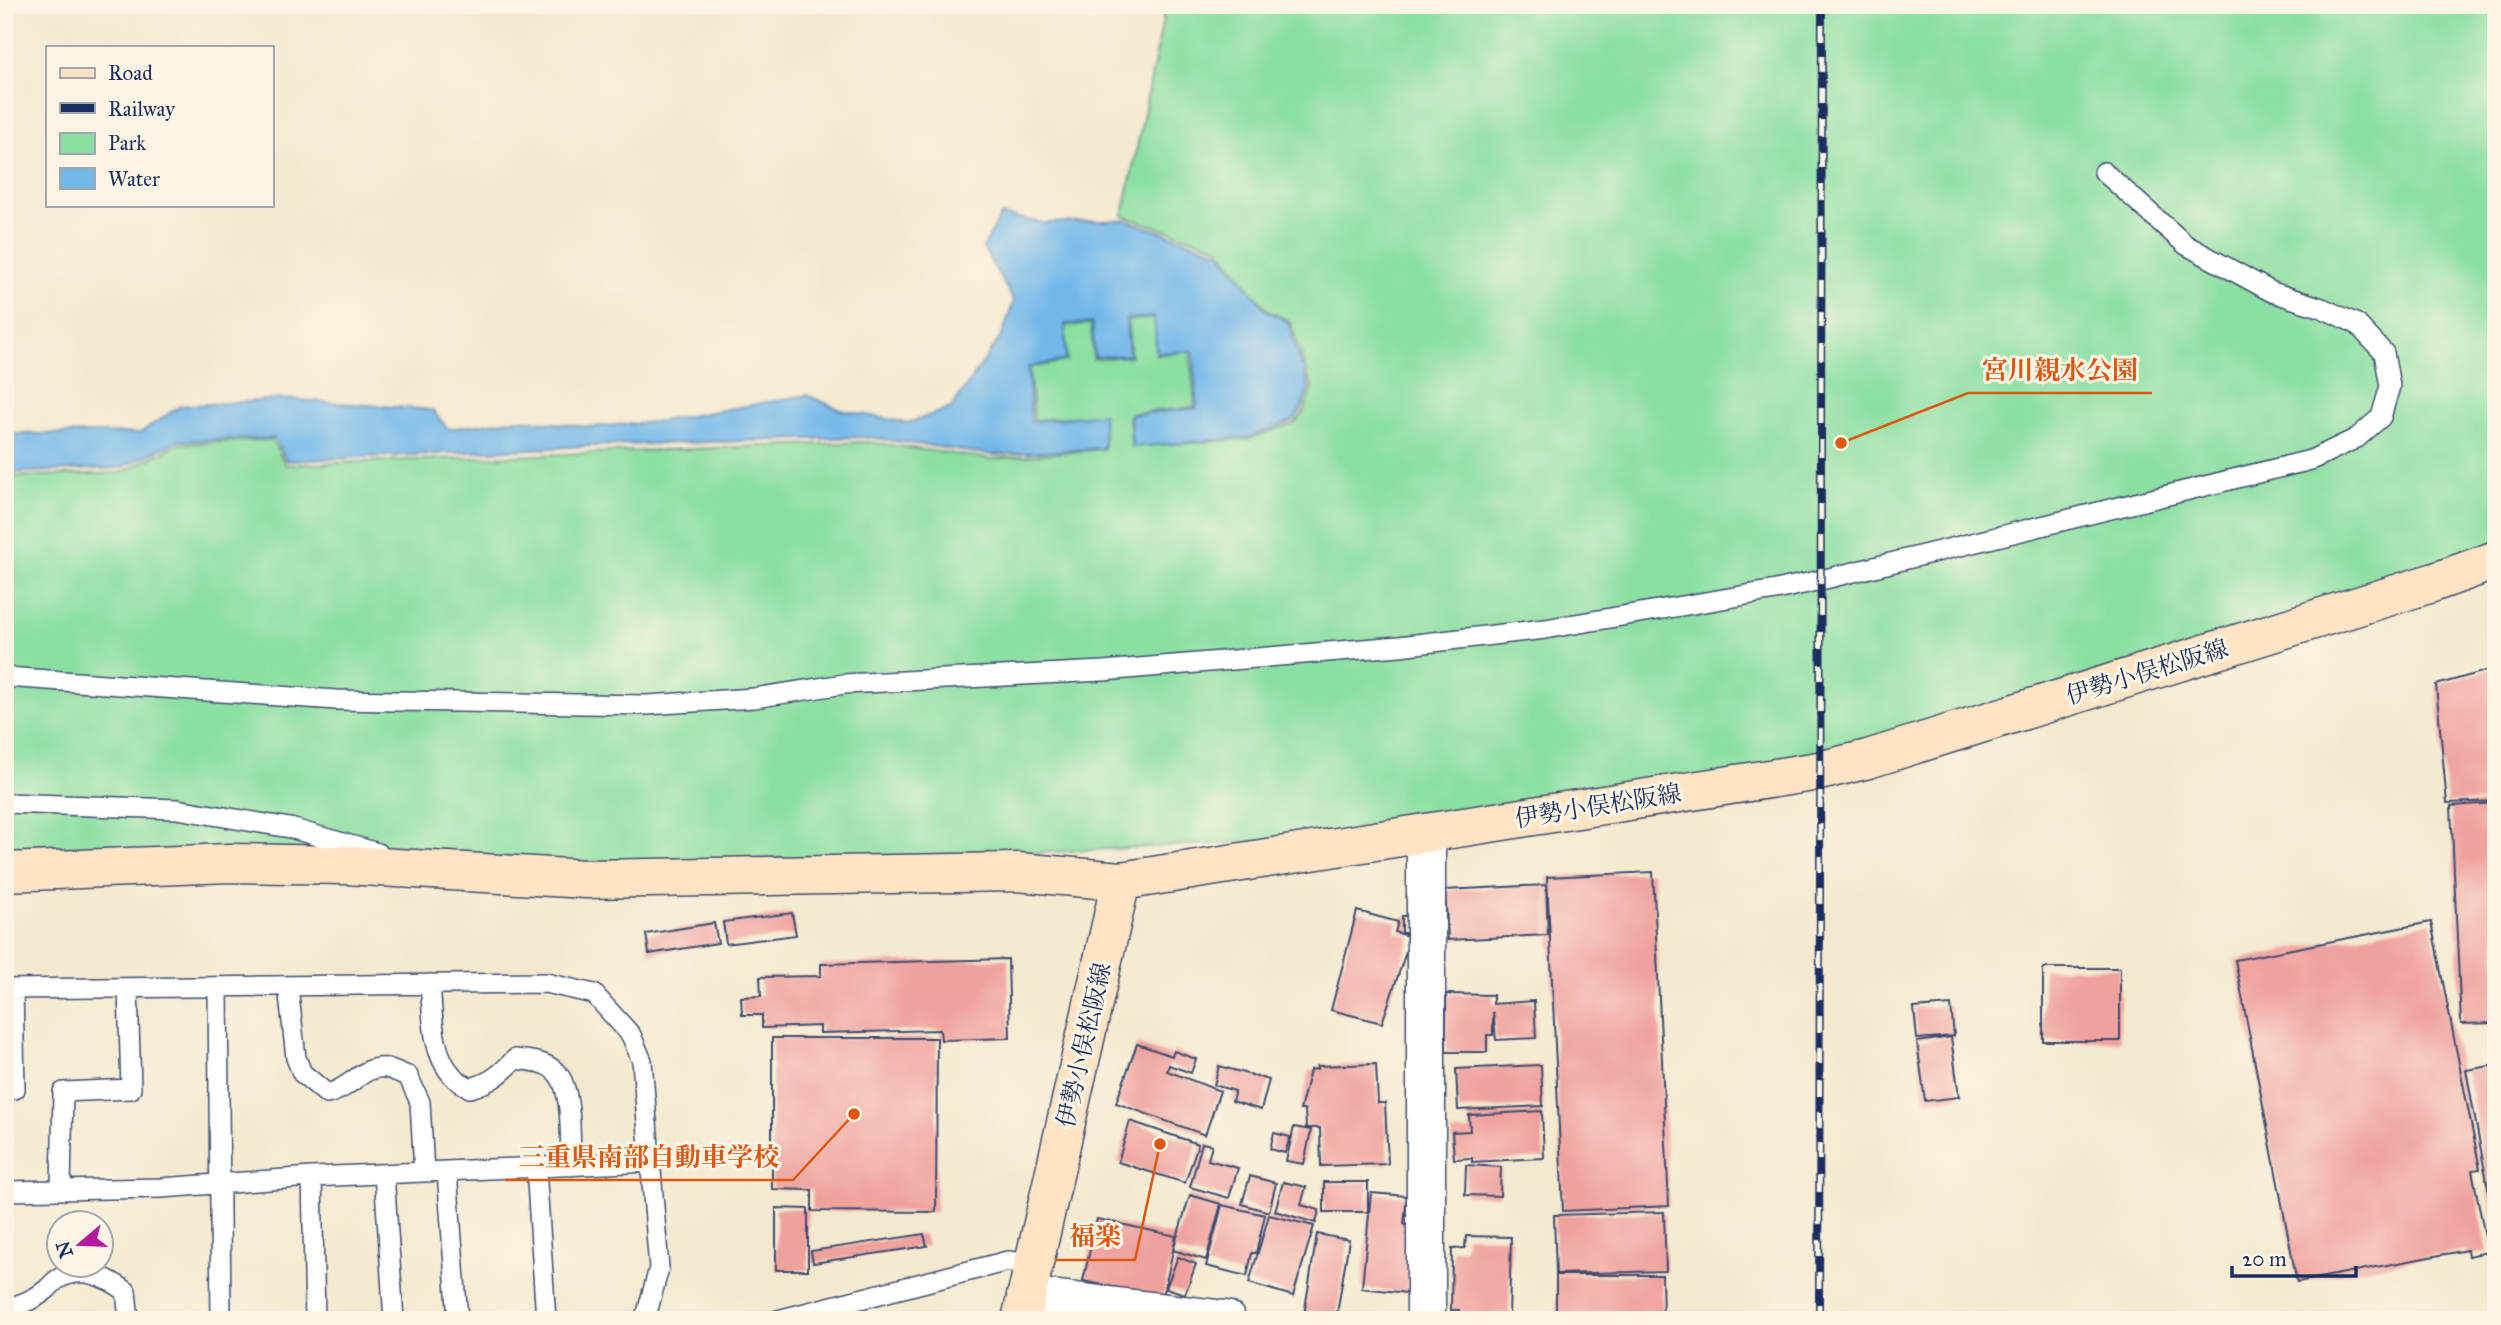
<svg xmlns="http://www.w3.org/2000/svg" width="2501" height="1325" font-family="'IM FELL Great Primer','Noto Serif JP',serif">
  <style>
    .green { fill: #8bdfa2; stroke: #538780; stroke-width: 2 }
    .water { fill: #72b8e9; stroke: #4674a4; stroke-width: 2 }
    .building { fill: #efa19e }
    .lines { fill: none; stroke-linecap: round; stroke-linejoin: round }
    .lane-casing { stroke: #3c4b6f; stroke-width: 22 }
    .street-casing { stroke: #3c4b6f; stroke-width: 41 }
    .secondary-casing { stroke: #3c4b6f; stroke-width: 41 }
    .lane { stroke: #fff; stroke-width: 19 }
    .street { stroke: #fff; stroke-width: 38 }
    .secondary { stroke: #fee4c5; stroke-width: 38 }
    .rail-casing { stroke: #1b2f5e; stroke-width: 8 }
    .rail { stroke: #fcf5e5; stroke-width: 5; stroke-dasharray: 16; stroke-linecap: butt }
    .labels { text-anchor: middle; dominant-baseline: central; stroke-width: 6; stroke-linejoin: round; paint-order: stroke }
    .street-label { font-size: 24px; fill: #1b2f5e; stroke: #fcf5e5 }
    .leader { fill: none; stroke: #de5710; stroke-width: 2.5 }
    .callout-dot { fill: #de5710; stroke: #fcf5e5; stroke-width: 2.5 }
    .callout-label { font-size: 26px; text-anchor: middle; font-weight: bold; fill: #de5710; stroke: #fcf5e5; stroke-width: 6; stroke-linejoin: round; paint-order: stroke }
  </style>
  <rect width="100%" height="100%" fill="#fcf5e5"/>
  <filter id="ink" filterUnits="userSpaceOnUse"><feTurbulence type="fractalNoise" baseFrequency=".0143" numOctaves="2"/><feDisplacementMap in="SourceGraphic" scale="14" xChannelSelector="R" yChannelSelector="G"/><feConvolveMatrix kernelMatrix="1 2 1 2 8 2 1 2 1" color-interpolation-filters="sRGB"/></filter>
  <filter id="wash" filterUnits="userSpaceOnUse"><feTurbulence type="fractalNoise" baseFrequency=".00686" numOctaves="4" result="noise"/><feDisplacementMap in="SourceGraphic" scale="28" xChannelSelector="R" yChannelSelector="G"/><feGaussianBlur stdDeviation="1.57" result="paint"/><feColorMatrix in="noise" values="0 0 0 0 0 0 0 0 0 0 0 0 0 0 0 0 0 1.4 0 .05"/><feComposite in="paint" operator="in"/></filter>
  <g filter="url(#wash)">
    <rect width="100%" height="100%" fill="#f4e9cf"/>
    <path class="green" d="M1166 5H2496V551L1819 771 1426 833 1010 854 5 874V477L120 473 179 444 272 440 286 465 868 442 990 459 1104 449 1103 414 1034 420 1029 368 1067 361 1065 326 1091 324 1093 359 1131 356 1127 320 1155 319 1156 355 1190 351 1195 407 1129 414 1131 447 1249 439 1295 423 1304 411 1312 387 1290 321 1269 311 1251 291 1219 247 1123 216Z"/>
    <path class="water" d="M1001 215 1045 223 1125 220 1219 251 1267 311 1288 322 1309 387 1302 408 1294 420 1250 437 1132 447 1130 415 1197 408 1193 351 1157 353 1154 317 1126 319 1129 355 1095 357 1092 323 1065 324 1066 360 1028 367 1031 422 1103 414V448L993 455 868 437 590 446 287 461 274 438 178 441 120 468 5 473V434L140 433 180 406 286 399 432 410 448 429 518 419 590 427 654 422 807 395 841 410 908 423 951 408 1002 335 1014 301 983 248Z"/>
    <g id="blocks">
      <path class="building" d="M2496 668V801L2447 803 2436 685Z
        M2496 803V1023L2461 1024 2451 806Z
        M1653 872 1669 1206 1563 1211 1547 877Z
        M1546 885 1548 935 1448 940 1445 890Z
        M1357 911 1398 922 1395 932 1411 937 1382 1023 1331 1010Z
        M792 913 796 935 726 944 723 922Z
        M1402 916H1412L1413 933H1402Z
        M2431 922 2480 1169 2472 1170 2488 1252 2468 1256 2467 1250 2297 1282 2235 960Z
        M714 923 718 943 649 954 646 934Z
        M1008 959 1010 1038 941 1040 940 1030 820 1033V1026L762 1028V1015H742L741 997 761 996 760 977 821 976V964Z
        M2043 968H2120V1041H2043Z
        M1446 994 1493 995V1004L1534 1001 1536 1038 1496 1040 1493 1012V1035H1487V1052H1446Z
        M1951 1005 1954 1036 1917 1039 1914 1008Z
        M1951 1037 1959 1097 1925 1101 1917 1042Z
        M772 1038H937L936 1212 812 1211V1190L772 1189Z
        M1137 1044 1172 1056 1174 1051 1196 1059 1191 1073 1169 1065 1167 1071 1220 1091 1205 1135 1116 1103Z
        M1376 1064 1378 1103H1385L1388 1164 1321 1166 1320 1128H1306L1305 1110H1300L1310 1070 1317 1069V1066Z
        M1541 1065 1543 1106 1458 1110 1456 1069Z
        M2496 1065V1220H2494L2466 1070Z
        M1219 1066 1269 1080 1261 1110 1232 1101 1235 1091 1214 1085Z
        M1542 1111 1544 1158 1472 1162V1158L1454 1159 1452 1132 1470 1131 1469 1115Z
        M1130 1121 1198 1144 1185 1183 1118 1162Z
        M1294 1127 1311 1130 1304 1164 1286 1161Z
        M1274 1133 1290 1137 1285 1153 1270 1149Z
        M1202 1143 1212 1145 1208 1160 1238 1168 1229 1198 1190 1187Z
        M1466 1165 1501 1167 1500 1196 1465 1195Z
        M1250 1176 1276 1183 1269 1212 1242 1204Z
        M1283 1182 1306 1187 1301 1205 1319 1210 1316 1223 1275 1211Z
        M1324 1182H1368V1212H1324Z
        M1371 1193 1407 1196 1404 1224 1413 1229 1407 1293 1362 1288Z
        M1190 1195 1221 1204 1206 1260 1173 1250Z
        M1222 1205 1265 1215 1256 1253H1252L1247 1276 1206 1266Z
        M776 1208 808 1209V1270H776Z
        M1664 1212 1666 1271 1556 1274 1554 1215Z
        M1269 1215 1314 1226 1293 1296 1249 1283Z
        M1097 1219 1176 1236 1163 1297 1083 1281Z
        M924 1234 927 1246 813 1263 811 1251Z
        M1317 1234 1349 1240 1336 1320 1304 1315Z
        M1466 1236 1511 1237 1509 1320H1459V1310H1451L1452 1249 1465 1248Z
        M1178 1257 1196 1264 1185 1294 1166 1288Z
        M1556 1275H1662L1663 1320H1556Z"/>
    </g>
  </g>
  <g filter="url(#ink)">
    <use href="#blocks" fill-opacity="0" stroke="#3c4b6f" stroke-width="2"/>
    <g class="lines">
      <g class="lane-casing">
        <path id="lane" d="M5 677 337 700 647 705 754 698 844 684 1103 671 1399 646 1545 629 1776 590 1821 580 2311 460 2357 438 2381 417 2390 386 2384 353 2357 324 2322 308 2272 292 2186 245 2104 172
          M5 803 177 809 290 828 378 853
          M430 984C433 1014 431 1052 452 1075 456 1081 464 1084 470 1088 490 1083 501 1074 515 1059 530 1061 546 1061 557 1073 573 1090 570 1142 571 1166
          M288 986 296 1058 302 1073 327 1094C351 1089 362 1065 386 1068 393 1069 401 1074 408 1076L420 1102 424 1172
          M218 987 221 1320
          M5 989 546 983 594 994 631 1035 642 1061 659 1268 647 1313 642 1320
          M5 1090 15 1089 13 989
          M536 1167 546 1320
          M447 1171 458 1320
          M384 1174 394 1320
          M312 1177 315 1320
          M61 1189 63 1092 131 1089 128 988
          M5 1191 161 1188 312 1177 650 1162
          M5 1309C20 1305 34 1300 46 1290 50 1287 54 1281 58 1279 82 1265 106 1277 126 1291L129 1320
          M778 1320 1008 1261 1033 1264"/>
      </g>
      <g class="street-casing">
        <path id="street" d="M1026 1296 1226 1320
          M1426 1320V833"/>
      </g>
      <g class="secondary-casing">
        <path id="secondary" d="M5 872 229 863 345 865 586 879 1017 872 1121 881
          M1021 1320 1121 881 1819 771 1868 759 2435 582 2496 560"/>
      </g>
      <use href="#lane" class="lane"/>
      <use href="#street" class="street"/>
      <use href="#secondary" class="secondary"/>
      <g class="rail-casing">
        <path id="rail" d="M1819 1320 1822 5"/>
      </g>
      <use href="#rail" class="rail"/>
    </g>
  </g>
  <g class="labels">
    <g class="street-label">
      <text transform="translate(2147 672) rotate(-17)">伊勢小俣松阪線</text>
      <text transform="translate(1598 806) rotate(-9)">伊勢小俣松阪線</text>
      <text transform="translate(1084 1045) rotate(-77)">伊勢小俣松阪線</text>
    </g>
  </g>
  <path class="leader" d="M1841 443L1968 393H2152M854 1114L793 1180H505M1160 1144L1135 1260H1055"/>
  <g class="callout-dot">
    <circle cx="1841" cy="443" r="7"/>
    <circle cx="854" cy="1114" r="7"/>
    <circle cx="1160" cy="1144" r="7"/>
  </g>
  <g class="callout-label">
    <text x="2060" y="379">宮川親水公園</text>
    <text x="649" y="1166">三重県南部自動車学校</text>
    <text x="1095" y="1245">福楽</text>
  </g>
  <rect width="2501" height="1325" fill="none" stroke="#fcf5e5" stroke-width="28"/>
  <rect x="46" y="46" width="228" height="161" fill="#fcf5e5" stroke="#a2a6af" stroke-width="2"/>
  <rect x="60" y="68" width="35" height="10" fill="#fee4c5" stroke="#a2a6af" stroke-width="2"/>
  <text x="108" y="80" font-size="21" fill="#1b2f5e">Road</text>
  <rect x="60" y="103" width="35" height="10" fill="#1b2f5e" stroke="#a2a6af" stroke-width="2"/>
  <text x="108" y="116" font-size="21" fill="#1b2f5e">Railway</text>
  <rect x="60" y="133" width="35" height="21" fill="#8bdfa2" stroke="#a2a6af" stroke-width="2"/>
  <text x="108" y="150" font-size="21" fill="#1b2f5e">Park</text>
  <rect x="60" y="168" width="35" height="21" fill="#72b8e9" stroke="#a2a6af" stroke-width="2"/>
  <text x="108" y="186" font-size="21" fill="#1b2f5e">Water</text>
  <g transform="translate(80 1244) rotate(251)"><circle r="33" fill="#fcf5e5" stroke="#a2a6af" stroke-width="2"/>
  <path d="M0-5L12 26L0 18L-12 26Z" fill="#b5179e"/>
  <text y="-10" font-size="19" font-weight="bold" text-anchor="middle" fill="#1b2f5e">N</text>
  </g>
  <path d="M2232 1266v10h124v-10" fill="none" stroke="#1b2f5e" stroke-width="3.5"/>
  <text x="2242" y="1266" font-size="21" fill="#1b2f5e" stroke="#fcf5e5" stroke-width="5" paint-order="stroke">20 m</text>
</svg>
